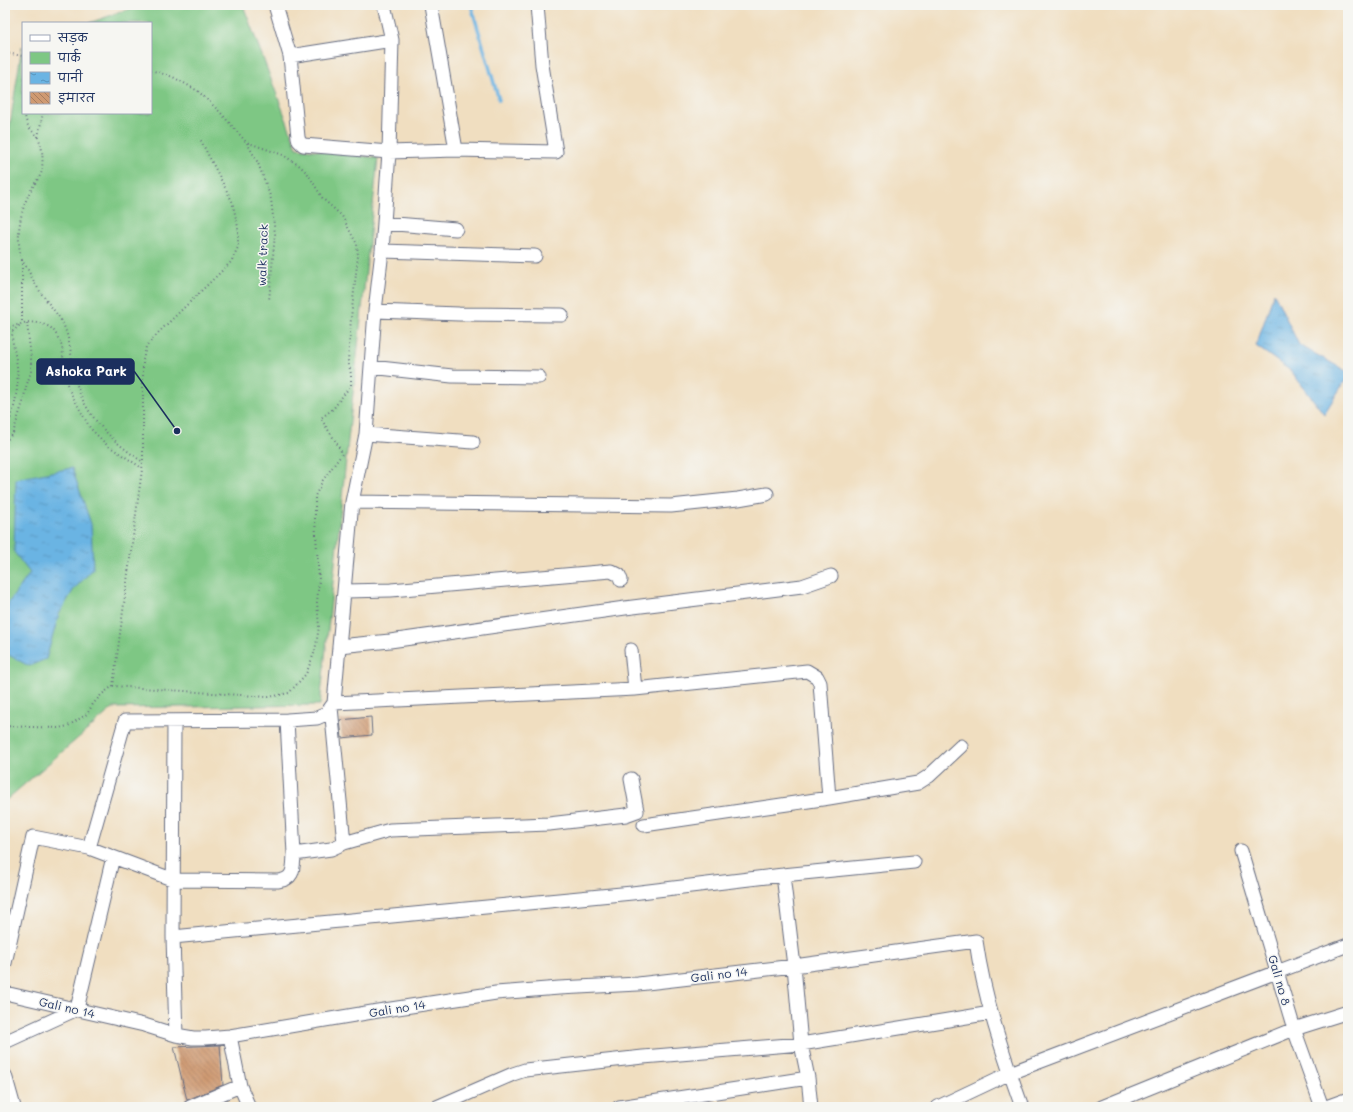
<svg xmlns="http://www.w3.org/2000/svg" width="1353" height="1112" font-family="Mali,'Playpen Sans Deva',sans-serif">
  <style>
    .park { fill: #7ec784; stroke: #4c7b71 }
    .water { fill: url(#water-ripples); stroke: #4372a0 }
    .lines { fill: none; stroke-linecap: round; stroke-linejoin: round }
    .stream { stroke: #6bb4e3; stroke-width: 3.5 }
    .building { fill: url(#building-back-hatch) }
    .street-casing { stroke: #666c80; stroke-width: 15 }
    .path { stroke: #666c80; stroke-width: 2; stroke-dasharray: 1 3; stroke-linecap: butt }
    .street { stroke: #fff; stroke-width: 13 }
    .labels { text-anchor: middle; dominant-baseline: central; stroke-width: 3; stroke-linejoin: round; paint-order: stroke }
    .street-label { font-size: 12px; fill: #1b2f5e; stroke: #f6f6f2 }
    .leader { fill: none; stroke: #1b2f5e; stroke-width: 1.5 }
    .callout-dot { fill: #1b2f5e; stroke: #f6f6f2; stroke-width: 1.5 }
    .callout { fill: #1b2f5e; stroke: #1b2f5e; stroke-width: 1.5 }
    .callout-label { font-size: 13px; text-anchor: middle; font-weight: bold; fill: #fff }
  </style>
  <defs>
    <pattern id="water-ripples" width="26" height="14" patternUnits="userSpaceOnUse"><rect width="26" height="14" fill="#6bb4e3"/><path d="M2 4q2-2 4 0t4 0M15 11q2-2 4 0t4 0" fill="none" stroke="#5793bb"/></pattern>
    <pattern id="building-back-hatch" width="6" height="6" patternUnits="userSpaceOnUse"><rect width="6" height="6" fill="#cf9a72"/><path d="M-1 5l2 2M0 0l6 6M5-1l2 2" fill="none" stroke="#a77e61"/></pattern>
  </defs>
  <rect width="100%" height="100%" fill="#f6f6f2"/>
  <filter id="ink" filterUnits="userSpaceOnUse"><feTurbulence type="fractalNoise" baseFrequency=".025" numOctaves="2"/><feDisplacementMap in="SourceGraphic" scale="8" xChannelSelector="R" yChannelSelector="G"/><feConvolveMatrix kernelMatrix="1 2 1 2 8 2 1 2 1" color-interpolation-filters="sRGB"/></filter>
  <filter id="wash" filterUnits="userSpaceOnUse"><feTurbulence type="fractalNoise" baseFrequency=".012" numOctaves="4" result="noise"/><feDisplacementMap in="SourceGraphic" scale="16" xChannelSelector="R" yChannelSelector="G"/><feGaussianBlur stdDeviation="0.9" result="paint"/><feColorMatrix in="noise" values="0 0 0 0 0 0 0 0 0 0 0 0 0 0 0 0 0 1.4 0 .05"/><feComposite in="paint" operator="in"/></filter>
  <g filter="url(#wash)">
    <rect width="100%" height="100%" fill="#f0dec0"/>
    <path class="park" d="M141 5H243L297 148 378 158 320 705 113 708 5 801V157L22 46 23 113H151V23H89Z"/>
    <path class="water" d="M1274 293 1299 345 1348 372V376L1324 414 1291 371 1256 346Z
      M72 468 91 524 93 569 74 589 59 614 46 659 29 666 5 653V616L7 605 30 573 14 552 16 479Z"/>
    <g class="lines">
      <path class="stream" d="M471 5 499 100"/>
    </g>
    <g id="blocks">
      <path class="building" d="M371 717 372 735 342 738 340 720Z
        M220 1045 223 1085 187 1100 174 1047Z"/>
    </g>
  </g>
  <g filter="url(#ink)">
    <use href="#blocks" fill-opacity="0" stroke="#666c80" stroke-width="1"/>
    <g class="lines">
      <g class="street-casing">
        <path id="street" d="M275 5 290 56 298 137 299 141 303 145 389 152 456 150 556 152 542 65 537 5
          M431 5 456 150
          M290 56 392 40
          M384 223 456 229
          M382 251 535 256
          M375 311 459 314 562 315
          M371 367 452 376 539 377
          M366 434 473 442
          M352 502 671 506 738 499 767 494
          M345 591 391 590 611 571 619 575 621 580
          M339 646 390 641 625 608 802 586 831 576
          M631 650 635 689
          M334 703 635 689 807 671 817 677 820 683 829 798
          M331 707 344 843
          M174 721 173 937 176 1035
          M644 825 829 798 918 783 929 776 961 746
          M89 848 125 721 287 720 317 718 326 714 334 703 352 502 366 434 375 311 382 251 389 152 392 40 384 5
          M1241 851 1294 1029 1322 1107
          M294 854 331 849 344 843 390 830 549 824 626 815 637 811 631 779
          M783 875 794 966 801 1044 808 1078 811 1107
          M173 937 632 893 783 875 914 862
          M5 963 33 837 89 848 174 880 278 881C295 879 293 868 294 854L287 720
          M5 993 144 1025 176 1035 193 1038H206L230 1036 378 1011 496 993 559 988 638 984 794 966 976 941C984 998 1003 1054 1022 1107
          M230 1036 240 1086 249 1107
          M5 1042 77 1009 113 857
          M5 1075 14 1107
          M190 1107 240 1086
          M437 1107 513 1074 525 1070 643 1057 801 1044 991 1013
          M619 1107 808 1078
          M938 1107 1010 1073 1348 945
          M1102 1107 1294 1029 1348 1012
          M1326 1107 1348 1099"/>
      </g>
      <path class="path" d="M5 53 23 56
        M25 113C25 119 27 125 31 130 33 132 36 134 37 136 43 145 43 159 42 169 42 176 34 183 31 190 20 210 16 235 21 257 22 261 25 265 27 268 32 278 37 288 44 297 50 306 58 314 63 324 71 341 71 359 75 377 82 414 114 443 143 462
        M38 137 43 113
        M247 143 258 163 267 187 271 199 275 234 269 301
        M22 260V323
        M5 329 27 322 40 323 50 327 55 332 62 346 65 375 68 388 90 428 107 445 142 468
        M5 429C15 414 19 386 17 367 16 357 13 347 12 336L13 331 20 325
        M5 442 13 433 23 402 26 387 31 372V359L27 322
        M113 686 143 462V360L146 347 158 333 231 262 238 247V227L232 201 200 139
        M5 726 59 728 68 726 87 714 93 704 102 694 113 686 269 697 289 693 306 674 315 651 319 627 317 602 319 580 315 520V496L323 480 342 454C337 441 327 430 321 418L333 409 351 385V374L348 361 351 318 358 256 357 244 353 237 342 216 323 199 308 174 300 166 283 155 246 142 220 112 198 91 173 77 151 70"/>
      <use href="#street" class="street"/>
    </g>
  </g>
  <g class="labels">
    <g class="street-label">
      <text transform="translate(262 255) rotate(-88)">walk track</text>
      <text transform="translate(719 974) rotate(-7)">Gali no 14</text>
      <text transform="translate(1280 980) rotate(74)">Gali no 8</text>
      <text transform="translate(67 1007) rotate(13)">Gali no 14</text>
      <text transform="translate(397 1008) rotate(-9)">Gali no 14</text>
    </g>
  </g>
  <path class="leader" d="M177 431L134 371"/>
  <circle class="callout-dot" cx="177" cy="431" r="4"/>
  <rect class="callout" x="37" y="359" width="97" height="25" rx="4"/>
  <g class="callout-label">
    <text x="86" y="376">Ashoka Park</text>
  </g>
  <rect width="1353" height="1112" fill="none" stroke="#f6f6f2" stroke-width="20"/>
  <rect x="22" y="22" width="130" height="92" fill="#f6f6f2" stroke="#9ea6b7"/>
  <rect x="30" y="35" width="20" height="6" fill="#ffffff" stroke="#9ea6b7"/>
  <text x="58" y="42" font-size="12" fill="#1b2f5e">सड़क</text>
  <rect x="30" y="52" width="20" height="12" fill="#7ec784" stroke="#9ea6b7"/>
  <text x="58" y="62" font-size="12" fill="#1b2f5e">पार्क</text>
  <rect x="30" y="72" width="20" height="12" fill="url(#water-ripples)" stroke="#9ea6b7"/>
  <text x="58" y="82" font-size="12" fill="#1b2f5e">पानी</text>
  <rect x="30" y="92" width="20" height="12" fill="url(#building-back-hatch)" stroke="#9ea6b7"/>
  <text x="58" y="102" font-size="12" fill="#1b2f5e">इमारत</text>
</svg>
